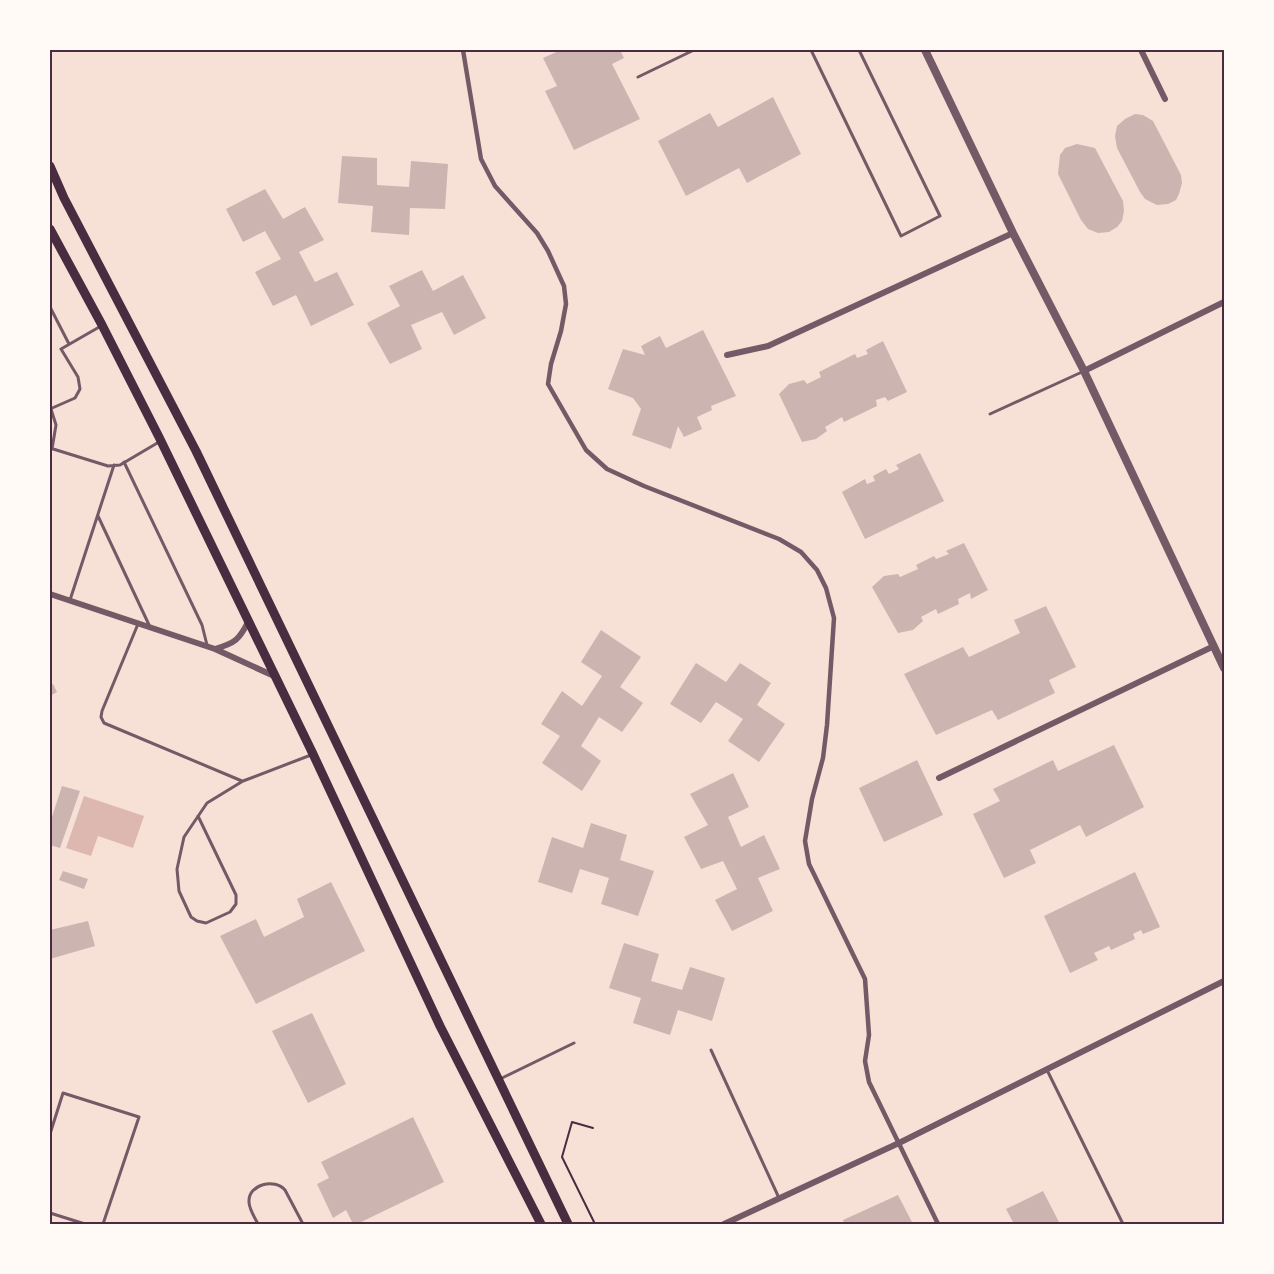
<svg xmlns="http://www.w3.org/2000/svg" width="1274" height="1274" font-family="'Space Grotesk',sans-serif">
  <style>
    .water { fill: #dcb8b0 }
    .building { fill: #ccb4b1 }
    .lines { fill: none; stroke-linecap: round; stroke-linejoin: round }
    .path { stroke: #4a2c40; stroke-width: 2 }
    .service { stroke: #755966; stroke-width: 3 }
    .pedestrian { stroke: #755966; stroke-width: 4.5 }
    .minor { stroke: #755966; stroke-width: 6 }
    .tertiary { stroke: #755966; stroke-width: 8 }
    .primary { stroke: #4a2c40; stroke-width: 9 }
    .neatline { fill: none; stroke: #4a2c40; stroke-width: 2 }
  </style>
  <rect width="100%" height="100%" fill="#f7e1d7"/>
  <path class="water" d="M84 796 144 816 133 848 98 836 91 856 66 848Z"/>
  <path class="building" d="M561 50H620L624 58 612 64 640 119 574 150 545 91 557 86 543 58Z
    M773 97 801 154 747 183 739 168 686 196 658 141 710 113 718 127Z
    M1135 114 1143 115 1153 121 1181 175 1182 183 1179 194 1176 200 1168 204 1157 205 1145 199 1140 192 1117 148 1115 136 1117 126 1125 119Z
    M1077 144 1095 148 1123 201 1124 211 1122 221 1117 227 1109 232 1098 233 1088 229 1081 220 1058 174 1060 155 1065 148Z
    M342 156 377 158V185L409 187 411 161 448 164 445 209 410 208 409 235 371 232 373 206 338 203Z
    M265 189 283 219 305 207 324 240 299 252 315 282 337 272 354 305 311 326 296 295 273 306 255 272 281 259 265 231 243 242 226 209Z
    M422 270 433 291 463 275 486 318 454 335 442 312 411 325 422 349 390 364 367 323 400 306 389 286Z
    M703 330 736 396 711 406 712 410 697 417 702 429 684 437 678 426 671 449 632 435 641 409 633 398 608 389 623 349 645 355 641 346 660 336 666 348Z
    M883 341 907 392 888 401 885 397 876 400 877 406 844 422 842 417 825 427 827 431 816 439 802 442 779 394 789 384 804 380 807 384 821 377 819 372 855 354 857 358 868 354 866 350Z
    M920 453 944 501 865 539 842 492 865 479 867 484 875 481 873 476 886 469 889 474 899 469 896 465Z
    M964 543 988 590 971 599 970 593 958 599 959 604 938 614 936 609 921 617 923 621 913 630 898 633 872 587 884 576 898 574 900 577 918 569 916 565 934 556 936 559 949 554 946 551Z
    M1046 606 1076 667 1049 680 1055 693 998 720 992 710 936 735 904 674 963 647 969 657 1020 633 1014 620Z
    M601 630 641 657 620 687 643 703 622 732 599 717 581 746 601 761 582 791 542 763 560 736 541 724 562 691 582 706 602 676 581 662Z
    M696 663 726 682 740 663 771 683 757 705 785 724 759 762 728 741 743 719 716 702 701 723 670 704Z
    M53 684 57 692 50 696V686Z
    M1114 745 1144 807 1086 837 1080 825 1030 850 1036 863 1004 878 973 814 1000 801 993 789 1053 760 1058 771Z
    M917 760 943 815 884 842 859 788Z
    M733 773 749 807 728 817 741 847 764 835 780 869 758 878 773 911 732 931 715 900 737 889 723 861 701 869 684 837 708 825 690 794Z
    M62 786 80 791 60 848 50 845V823Z
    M591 823 627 835 620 860 654 871 638 916 601 904 609 878 580 869 572 893 538 882 552 837 583 848Z
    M63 871 88 879 84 889 59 880Z
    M1135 872 1160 927 1143 934 1141 930 1133 934 1135 939 1111 950 1109 946 1094 953 1098 960 1070 973 1044 916Z
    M331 882 365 951 256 1004 220 936 256 919 264 937 304 917 297 899Z
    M88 921 95 946 50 959V930Z
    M624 943 659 954 651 981 682 990 690 967 725 978 712 1021 678 1010 670 1035 633 1023 641 998 609 988Z
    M312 1013 346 1084 308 1103 272 1031Z
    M413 1117 444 1182 357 1224H353L346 1210 333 1218 317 1184 329 1178 321 1162Z
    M1043 1191 1060 1224H1014L1006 1209Z
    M898 1195 913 1224H844L843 1220Z"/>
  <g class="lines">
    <path class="path" d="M593 1128 572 1122 562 1157 595 1224"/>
    <path class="service" d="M811 50 901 236 940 216 859 50
      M638 77 694 50
      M50 307 69 344
      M50 409 75 398 80 389 78 377 61 349 101 326
      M51 409 56 425 52 449
      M990 414 1082 372
      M50 448 108 466 120 465 159 442
      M124 462 202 625 207 645
      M98 516 150 627
      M70 600 114 465
      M138 624 102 711 101 717 104 723 242 781
      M198 816 236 895V904L230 912 206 923 197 921 191 917 179 891 177 869 184 837 207 803 243 781 311 755
      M711 1050 779 1198
      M1047 1070 1123 1224
      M500 1079 574 1043
      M50 1134 63 1093 139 1117 103 1224
      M50 1213 85 1224
      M258 1224C255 1218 249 1209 249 1202 248 1184 275 1178 285 1190L303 1224"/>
    <path class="pedestrian" d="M463 50 481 159 495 186 537 233 548 251 564 286 566 304 561 331 551 364 548 384 586 450 607 469 644 486 779 539 801 552 817 570 826 588 834 618 827 725 823 758 812 799 805 841 809 864 865 979 869 1035 865 1061 869 1082 938 1224"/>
    <path class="minor" d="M1141 50 1165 99
      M727 355 768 346 1013 233
      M1084 371 1224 302
      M50 594 215 649 274 676
      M215 649C235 643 239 640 248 622
      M939 778 1214 646
      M724 1224 899 1143 1224 981"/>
    <path class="tertiary" d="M925 50 1013 233 1084 371 1224 668"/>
    <path class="primary" d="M50 166 64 198 196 451 568 1224
      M50 229 102 325 159 437 313 754 440 1026 541 1224"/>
  </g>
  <rect width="1274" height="1274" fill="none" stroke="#fffaf5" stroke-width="102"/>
  <rect x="51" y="51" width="1172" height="1172" class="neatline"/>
</svg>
